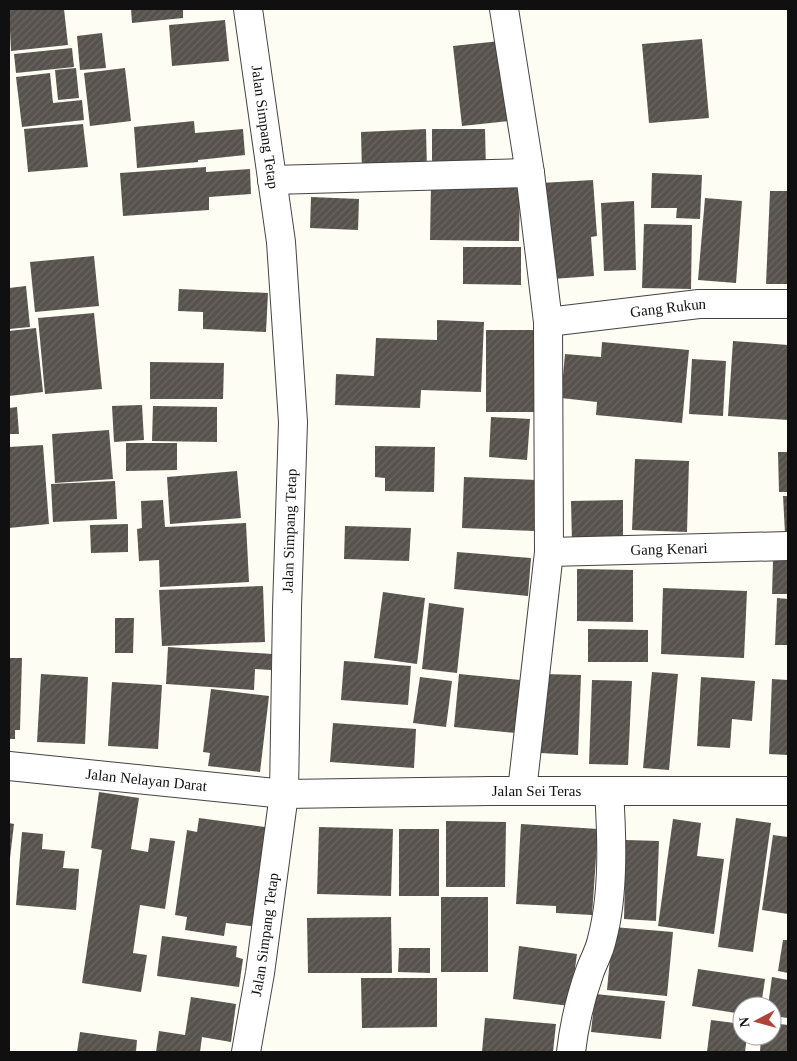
<svg xmlns="http://www.w3.org/2000/svg" width="797" height="1061" font-family="'Times New Roman',serif">
  <style>
    .building { fill: url(#building-hatch) }
    .lines { fill: none; stroke-linecap: round; stroke-linejoin: round }
    .minor-casing { stroke: #434343; stroke-width: 30 }
    .minor { stroke: #fff; stroke-width: 28 }
    .labels { text-anchor: middle; dominant-baseline: central; stroke-width: 5; stroke-linejoin: round; paint-order: stroke }
    .street-label { font-size: 15px; fill: #101010; stroke: #fff }
  </style>
  <defs>
    <pattern id="building-hatch" width="6" height="6" patternUnits="userSpaceOnUse" patternTransform="scale(1.25)"><rect width="6" height="6" fill="#57524d"/><path d="M-1 1l2-2M0 6l6-6M5 7l2-2" fill="none" stroke="#6a6662"/></pattern>
  </defs>
  <rect width="100%" height="100%" fill="#fefdf4"/>
  <path class="building" d="M9 9H64L68 45 11 51Z
    M131 9H183V18L132 23Z
    M225 20 229 61 172 66 169 25Z
    M102 33 106 68 80 70 77 36Z
    M702 39 709 118 649 123 642 44Z
    M500 41 509 121 462 126 453 46Z
    M72 48 74 67 16 73 14 54Z
    M76 68 79 98 58 100 55 70Z
    M125 68 131 121 90 126 84 73Z
    M50 73 53 103 82 100 84 120 22 127 16 77Z
    M194 121 195 133 243 129 245 155 198 160V162L137 168 134 127Z
    M83 124 88 167 28 172 24 129Z
    M426 129 427 171 362 173 361 132Z
    M432 129H485L486 170H432Z
    M206 167V172L250 169 251 194 209 197V210L123 216 120 173Z
    M652 173 702 175 700 219 676 218 677 208H651Z
    M593 180 597 236 591 237 594 276 552 279 541 183Z
    M431 186 520 187 519 241 430 240Z
    M770 191H788V284H766Z
    M311 197 359 199 358 230 310 228Z
    M705 198 742 201 736 283 698 280Z
    M634 201 636 270 604 271 601 203Z
    M644 224 692 225 691 289 642 288Z
    M463 247H521V285L463 284Z
    M94 256 99 306 35 312 30 262Z
    M26 286 30 327 9 329V288Z
    M179 289 268 293 266 332 203 329V312L178 311Z
    M94 313 102 389 45 394 38 318Z
    M437 320 484 322 481 392 421 390 420 408 335 405 336 374 374 376 376 338 437 340Z
    M36 328 43 392 9 396V331Z
    M486 330H537L536 412H486Z
    M733 341 788 345V420L728 416Z
    M602 342 689 350 682 423 596 415 597 402 561 398 565 354 601 357Z
    M692 359 726 361 723 416 689 414Z
    M150 362 224 363 223 399H150Z
    M142 405 144 440 114 442 112 406Z
    M153 406 217 407V442L152 441Z
    M17 407 19 434H9V408Z
    M491 417 530 419 527 460 489 457Z
    M109 430 113 479 55 483 52 434Z
    M126 443H177V470L126 471Z
    M43 445 49 524 9 528V447Z
    M375 446 435 447 434 492 385 491V478L375 477Z
    M778 452H788V492H779Z
    M635 459 689 461 687 532 632 530Z
    M237 471 241 518 170 524 167 477Z
    M464 477 537 480 535 531 462 528Z
    M115 481 117 519 53 522 51 484Z
    M783 496H788V533H785Z
    M163 500 165 527 246 523 249 582 160 587 159 560 139 561 137 529 142 528 141 501Z
    M623 500V543H572L571 501Z
    M128 524V552L91 553 90 525Z
    M345 526 411 528 409 561 344 559Z
    M457 552 531 558 528 596 454 589Z
    M773 561H788V594H772Z
    M577 569 633 570V622L577 621Z
    M263 586 265 642 162 646 159 590Z
    M663 588 747 591 744 658 661 654Z
    M383 592 425 598 417 664 374 658Z
    M777 598 788 599V645H775Z
    M429 603 464 608 457 673 422 669Z
    M115 618H134L133 653H115Z
    M588 629 648 630V662H588Z
    M168 647 272 654 271 670 255 669 254 690 166 684Z
    M9 658H22L20 730H15V739H9Z
    M344 661 411 666 408 705 341 700Z
    M652 672 678 674 669 770 643 768Z
    M41 674 88 677 85 744 37 742Z
    M459 674 520 680 515 733 454 727Z
    M544 674 581 675 578 755 540 753Z
    M420 677 452 681 446 727 413 723Z
    M701 677 755 681 752 721 732 719 730 748 697 746Z
    M772 679 788 680V755L769 754Z
    M592 680 632 681 628 765 589 764Z
    M112 682 162 685 158 749 108 746Z
    M211 689 269 696 260 772 208 766 210 753 203 752Z
    M333 723 416 729 414 768 330 762Z
    M99 792 139 798 131 849 148 852 150 838 175 841 165 909 140 905 133 953 147 955 141 992 82 983 102 850 91 848Z
    M199 818 272 828 258 927 226 923 224 936 185 930 187 917 175 915 187 830 197 832Z
    M736 818 771 823 753 952 718 947Z
    M673 819 701 823 697 856 724 859 714 934 658 926Z
    M446 821 506 822 505 887H446Z
    M9 823 14 824 10 858H9Z
    M521 824 598 829 592 915 556 913V906L516 904Z
    M319 827 393 829 391 896 317 894Z
    M399 829H439V896H399Z
    M22 832 43 834 42 849 65 851 63 868 79 869 76 910 16 905Z
    M773 835 788 837V914L762 910Z
    M626 840 659 841 656 921 624 919Z
    M441 897H488V972H441Z
    M391 917 392 973H308L307 918Z
    M613 927 673 932 667 996 607 990Z
    M162 936 237 946 236 957 243 959 239 987 157 976Z
    M783 940H788V973L778 971Z
    M519 946 577 954 570 1006 513 999Z
    M399 948H430V973L398 972Z
    M698 969 765 979 761 1006H742V1014L692 1006Z
    M772 977 788 980V1018L772 1016V1006H768Z
    M361 978H437V1027L362 1028Z
    M595 994 665 1001 661 1039 591 1032Z
    M191 997 236 1004 231 1042 202 1037 200 1052H156L159 1031 185 1035Z
    M485 1018 556 1024 553 1052H482Z
    M711 1020 742 1024V1036H747L745 1052H707Z
    M772 1023 788 1025V1052H760L761 1036H772Z
    M80 1032 137 1040 136 1052H77Z"/>
  <g class="lines">
    <g class="minor-casing">
      <g id="minor">
        <path d="M504 9 530 173 548 322 549 552 522 791"/>
        <path d="M272 180 530 173"/>
        <path id="s1" d="M548 322 699 304H788"/>
        <path id="s2" d="M549 552 788 546"/>
        <path id="s3" d="M9 766 284 794 491 791H788"/>
        <path id="s4" d="M246 1052 260 973 284 794 287 608 293 422 281 242 248 9"/>
        <path d="M571 1052C574 1026 581 996 590 971 594 960 600 950 602 939 614 894 612 837 609 791"/>
      </g>
    </g>
    <use href="#minor" class="minor"/>
  </g>
  <g class="labels">
    <g class="street-label">
      <text transform="translate(265 127) rotate(82)">Jalan Simpang Tetap</text>
      <text stroke="none"><textPath href="#s1" startOffset="121">Gang Rukun</textPath></text>
      <text stroke="none"><textPath href="#s4" startOffset="524">Jalan Simpang Tetap</textPath></text>
      <text stroke="none"><textPath href="#s2" startOffset="120">Gang Kenari</textPath></text>
      <text stroke="none"><textPath href="#s3" startOffset="138">Jalan Nelayan Darat</textPath></text>
      <text stroke="none"><textPath href="#s3" startOffset="529">Jalan Sei Teras</textPath></text>
      <text stroke="none"><textPath href="#s4" startOffset="119">Jalan Simpang Tetap</textPath></text>
    </g>
  </g>
  <rect width="797" height="1061" fill="none" stroke="#101010" stroke-width="20"/>
  <g transform="translate(757 1021) rotate(264)"><circle r="24" fill="#ffffff" stroke="#9f9f9f"/>
  <path d="M0-4L9 19L0 12L-9 19Z" fill="#b04337"/>
  <text y="-8" font-size="14" font-weight="bold" text-anchor="middle" fill="#101010">N</text>
  </g>
</svg>
